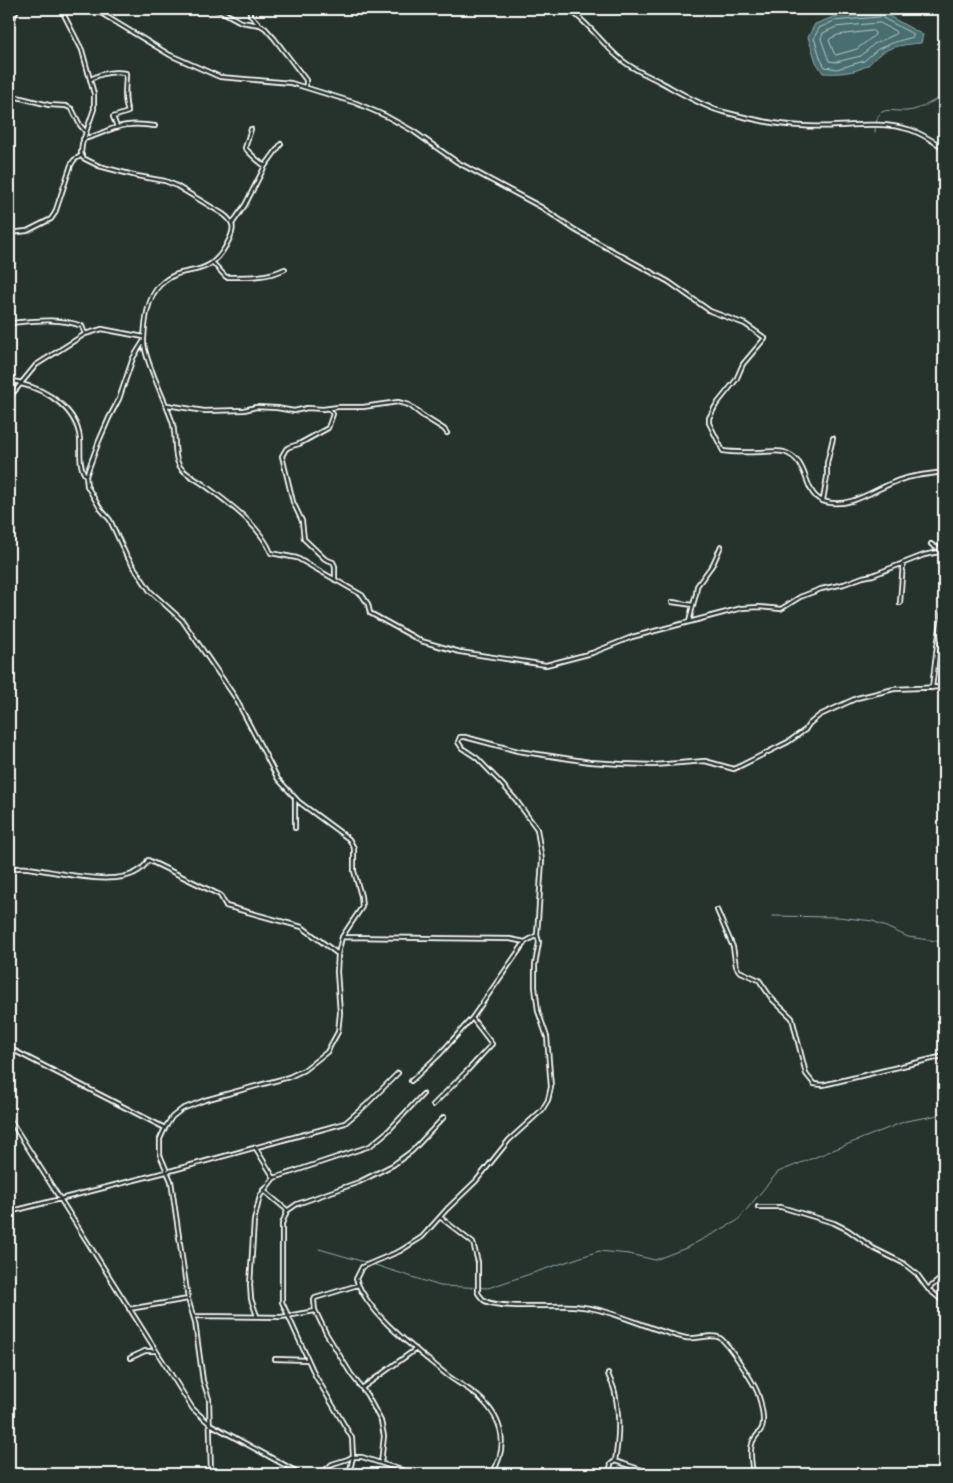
<svg xmlns="http://www.w3.org/2000/svg" width="953" height="1483" font-family="Delius,sans-serif">
  <style>
    .water { fill: #4a6e70; stroke: #92a8a9 }
    .lines { fill: none; stroke-linecap: round; stroke-linejoin: round }
    .shore { stroke: #b7c5c6; stroke-width: 1 }
    .stream { stroke: #92a8a9; stroke-width: 1 }
    .street-casing { stroke: #fff; stroke-width: 6 }
    .street { stroke: #26332d; stroke-width: 2.5 }
  </style>
  <rect width="100%" height="100%" fill="#26332d"/>
  <filter id="ink" filterUnits="userSpaceOnUse"><feTurbulence type="fractalNoise" baseFrequency=".02" numOctaves="2"/><feDisplacementMap in="SourceGraphic" scale="10" xChannelSelector="R" yChannelSelector="G"/><feConvolveMatrix kernelMatrix="1 2 1 2 8 2 1 2 1" color-interpolation-filters="sRGB"/></filter>
  <g filter="url(#ink)">
    <path class="water" d="M882 12 923 35 921 43C907 44 891 46 880 54 875 57 872 62 868 65 856 73 837 74 823 73L816 62 808 37 815 24 833 17Z"/>
    <g class="lines">
      <path class="shore" d="M881 17 913 34V37L895 42 878 49 864 61 837 69 825 67 821 60 814 38 819 28 834 21Z
        M880 23 895 31 896 34 874 44 861 56 836 62 829 61 821 39 823 33 836 27Z
        M873 31 875 33V35L857 49 836 55 834 53 829 40 831 38 838 35Z"/>
      <path class="stream" d="M875 132C877 103 887 112 907 111 920 110 933 101 944 95
        M772 916 838 917 873 921 908 937 944 942
        M319 1249 368 1263
        M372 1264 440 1286 488 1288 599 1251 629 1254 655 1260 686 1248 737 1221 778 1172 906 1121 934 1116 944 1112"/>
      <g class="street-casing">
        <path id="street" d="M61 9 82 50 94 94V109L82 144 81 153 83 158 99 166 137 176 165 181 175 185 223 214C234 222 235 228 229 240 207 285 185 260 160 285 147 298 145 321 144 339 142 355 166 402 172 421 177 434 172 458 181 468 187 475 196 479 203 484 226 501 261 526 271 553L297 558 362 595 368 604 370 613 421 641 460 652 546 665 592 653 632 637 742 608 759 607 781 609 800 597 821 589 844 584 863 577 873 575 924 555 944 551
          M94 9 170 55 220 77 291 83 356 103 386 116 413 131 457 162 541 207 575 230 669 282 710 311 745 324 765 338 743 364 736 380 716 405 709 418V423L723 451C735 453 748 452 761 452 769 452 776 450 784 452 812 461 801 496 826 502 853 509 878 486 903 479 916 475 931 474 944 472
          M213 9 221 11 241 22 260 25 265 28 274 38 306 80V86
          M568 9C587 21 600 41 617 56 629 67 644 74 659 81 679 92 698 104 720 111 747 118 775 125 802 126 838 129 875 119 911 130 923 134 934 142 944 148
          M250 10V15L259 24
          M9 29 17 9
          M91 79C101 73 114 71 126 73 126 86 123 99 128 112L113 117 117 127
          M9 95 49 105 66 106 72 109 80 125 85 131
          M251 129 245 148C251 154 257 161 265 166
          M83 139C95 137 106 130 118 127 130 123 142 124 155 126
          M232 224 245 205 265 166 281 144
          M9 233 27 231 51 219 55 213 71 165 74 160 82 155
          M213 263 226 277C247 277 266 278 285 269
          M9 323C33 321 59 317 82 326L85 334
          M143 342 133 358 119 399 109 418 99 441 86 476 87 486 100 508 110 520 126 555 150 591 182 620 235 697 278 779 299 802 349 839 354 848V871L361 896 362 907 342 937 338 954 337 972 340 1013 338 1032 327 1052 304 1070 289 1077 205 1100 182 1109 172 1117 165 1128 160 1139V1155L171 1181 188 1299 195 1322 203 1381 209 1399 211 1474
          M9 380 22 383
          M21 384C48 390 77 410 80 439 81 450 78 467 86 476
          M9 398 36 365 85 334 102 329 144 337
          M167 405 204 411 244 410 256 407 277 408 294 411 307 408 323 409 338 407H363L398 402 409 405 423 416 444 429 447 433
          M329 409 333 414 328 428 299 444 289 447 286 449 282 456 293 502 302 521 304 539 325 559 333 562 335 566V580
          M823 500 827 477V463L833 438
          M931 544 935 547 939 548 941 550
          M672 602 693 605 689 622
          M900 603 903 563
          M693 605 696 594 697 586 713 564 721 546
          M932 688 937 646 944 606
          M295 798V828
          M9 869C15 868 21 867 28 868 57 871 132 894 148 860L220 895 226 906 302 927 338 954
          M717 910 733 947 736 966 739 971 759 980 772 999 792 1018 806 1074 814 1084 823 1085 944 1056
          M342 937 510 939 525 942
          M9 1048 165 1128
          M411 1081 440 1054 472 1018 525 942 537 935
          M433 1105 466 1072 492 1044 472 1018
          M9 1118 193 1409 210 1424 301 1474
          M255 1147 274 1178
          M263 1190 287 1210
          M758 1207H781L834 1223 848 1230 873 1248 903 1263 917 1274 928 1289 944 1302
          M9 1212 166 1172 345 1123 366 1105 398 1073
          M440 1217 473 1243 478 1262V1293C480 1296 482 1299 485 1301 500 1309 554 1305 573 1306 613 1308 647 1330 686 1338 696 1340 712 1333 720 1338 728 1343 755 1384 758 1394 761 1402 765 1420 762 1428 759 1434 753 1438 752 1444 749 1454 752 1464 753 1474
          M928 1289 944 1276
          M129 1309 188 1299
          M315 1310 326 1333 351 1374 367 1395 381 1421 384 1436 381 1463
          M194 1316 281 1317 315 1311 314 1300 315 1298 358 1285
          M257 1316 251 1299 250 1285 254 1221 260 1196 274 1178 370 1146 388 1131 423 1094
          M130 1358 145 1351H155
          M275 1359 308 1360
          M608 1374C610 1380 614 1386 615 1393 620 1416 619 1438 615 1461
          M362 1388 416 1349
          M222 1474H256
          M321 1474 332 1464 348 1459 353 1456
          M349 1474 353 1457
          M414 1474 362 1457H354L353 1456 352 1438 315 1375 282 1302V1224L287 1211 297 1204 359 1182 393 1165 412 1151 444 1117
          M492 1474C508 1447 504 1421 481 1399 471 1389 457 1383 447 1375 416 1349 370 1317 356 1279L362 1267 400 1251 422 1237 447 1209 476 1181 509 1140 542 1110 548 1100 551 1087 547 1037 538 1011 535 987V965L539 942 537 935 542 860 537 829 516 800 502 784 477 758 462 748 458 742 460 737H465L518 751 590 762 622 764 654 765 705 761 734 769 788 742 805 730 809 724 820 715 857 698 894 689 944 687
          M609 1474 611 1464 615 1461 654 1474
          M632 1474 635 1468"/>
      </g>
      <use href="#street" class="street"/>
    </g>
  </g>
  <rect width="953" height="1483" fill="none" stroke="#26332d" stroke-width="30"/>
  <rect x="15" y="15" width="923" height="1453" fill="none" stroke="#fff" stroke-width="2" filter="url(#ink)"/>
</svg>
